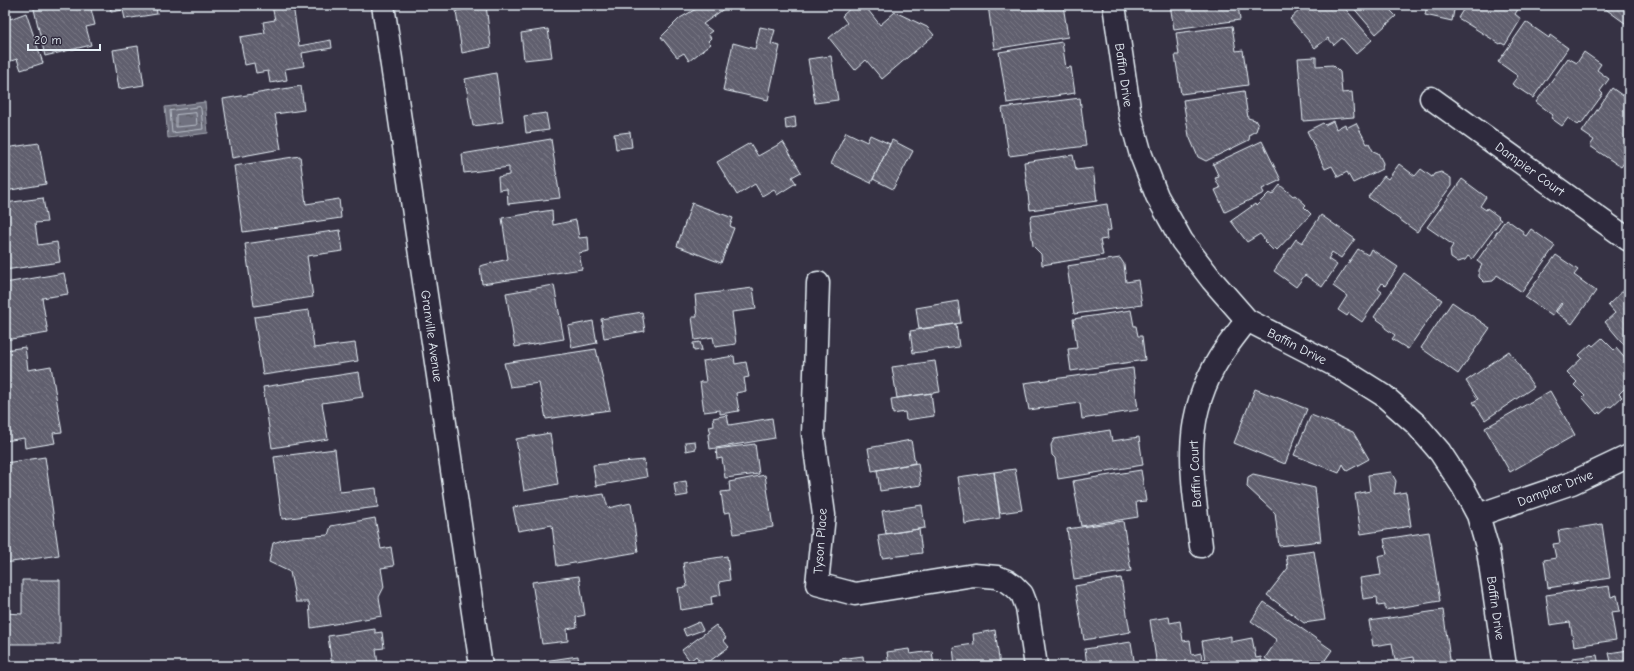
<svg xmlns="http://www.w3.org/2000/svg" width="1634" height="671" font-family="'Comic Neue',sans-serif">
  <style>
    .water { fill: url(#water-ripples); stroke: #a0a4af }
    .lines { fill: none; stroke-linecap: round; stroke-linejoin: round }
    .shore { stroke: #b8bec8; stroke-width: 1 }
    .building { fill: url(#building-back-hatch); stroke: #e8f1f8 }
    .minor-casing { stroke: #e8f1f8; stroke-width: 25 }
    .tertiary-casing { stroke: #e8f1f8; stroke-width: 25 }
    .minor { stroke: #2f2a3d; stroke-width: 22 }
    .tertiary { stroke: #2f2a3d; stroke-width: 22 }
    .labels { text-anchor: middle; dominant-baseline: central; stroke-width: 3.5; stroke-linejoin: round; paint-order: stroke }
    .street-label { font-size: 13px; fill: #e8f1f8; stroke: #2f2a3d }
  </style>
  <defs>
    <pattern id="water-ripples" width="26" height="14" patternUnits="userSpaceOnUse"><rect width="26" height="14" fill="#70717f"/><path d="M2 4q2-2 4 0t4 0M15 11q2-2 4 0t4 0" fill="none" stroke="#5b5c64"/></pattern>
    <pattern id="building-back-hatch" width="6" height="6" patternUnits="userSpaceOnUse"><rect width="6" height="6" fill="#605e6e"/><path d="M-1 5l2 2M0 0l6 6M5-1l2 2" fill="none" stroke="#777683"/></pattern>
  </defs>
  <rect width="100%" height="100%" fill="#363244"/>
  <filter id="ink" filterUnits="userSpaceOnUse"><feTurbulence type="fractalNoise" baseFrequency=".025" numOctaves="2"/><feDisplacementMap in="SourceGraphic" scale="8" xChannelSelector="R" yChannelSelector="G"/><feConvolveMatrix kernelMatrix="1 2 1 2 8 2 1 2 1" color-interpolation-filters="sRGB"/></filter>
  <g filter="url(#ink)">
    <path class="water" d="M205 102 208 133 168 138 165 107Z"/>
    <g class="lines">
      <path class="shore" d="M200 107 201 109 203 129 172 133 170 111Z
        M196 113 197 125 176 127V115Z"/>
    </g>
    <path class="building" d="M5 5 10 19 26 13 43 63 21 70 17 59 5 63Z
      M33 5H90L95 25 86 27 91 45 45 56Z
      M110 5H156L157 14 125 19 123 10 111 12Z
      M281 5H293L299 46 331 40 332 48 302 53 304 66 285 69 287 80 270 83 268 71 256 73 254 63 245 65 240 37 265 33 263 22 275 20 272 6Z
      M486 5 491 47 462 53 456 11Z
      M703 5H724L725 8 703 24 712 31 708 34 711 38 708 41 711 44 689 61 684 53 677 57 661 37 680 18Z
      M854 5H864L880 25 895 12 927 27 934 35 882 79 866 60 855 70 829 38 847 23 842 16Z
      M988 5H1047V8L1063 5 1068 37 994 49Z
      M1170 5H1238L1240 20 1174 29Z
      M1300 5H1342L1372 40 1356 54 1342 38 1334 45 1328 38 1315 48 1290 19 1302 8Z
      M1351 5H1389L1387 7 1396 16 1376 34Z
      M1427 5H1455L1452 21 1425 15Z
      M1466 5H1521L1515 14 1521 19 1505 45 1501 43 1500 44 1458 18Z
      M1600 5H1629V26Z
      M1526 22 1549 38 1550 35 1568 48 1533 98 1512 84 1518 76 1498 62Z
      M1232 26 1236 51 1243 50 1248 85 1181 94 1175 55H1179L1176 33Z
      M760 27 775 30 771 44 780 46 768 100 723 90 733 43 755 49Z
      M548 29 552 57 524 60 521 33Z
      M1062 42 1066 68 1071 67 1075 93 1007 103 999 52Z
      M138 46 144 85 119 89 113 50Z
      M1584 52 1601 64 1597 70 1609 79 1600 91 1603 94 1581 124 1580 123 1578 125 1568 118 1562 126 1551 118 1553 115 1536 102 1568 58 1577 63Z
      M831 56 838 100 815 103 808 59Z
      M1316 57V66L1333 65 1340 72 1342 93 1352 92 1354 117 1303 121 1298 58Z
      M496 73 503 122 473 126 465 79Z
      M301 86 304 110 275 114 281 149 232 158 223 99Z
      M1612 88 1626 98 1629 94V156L1621 167 1590 146 1594 140 1582 132Z
      M1244 91 1248 118 1255 120 1258 125 1256 131 1250 134 1249 140 1206 161 1198 157 1189 136 1183 100Z
      M1080 98 1086 146 1009 156 1002 108Z
      M546 113 549 130 526 133 524 116Z
      M795 117 796 127 786 129 785 119Z
      M1333 121 1336 129 1345 124 1346 128 1356 123 1367 144 1369 143 1373 151 1378 153 1383 163 1382 169 1353 183 1347 172 1338 177 1332 166 1325 169 1307 131 1323 123 1325 125Z
      M630 132 632 147 616 149 614 134Z
      M846 132 867 142 870 135 890 144 871 183 831 164Z
      M551 139 560 198 508 204 507 189 499 190 498 177 509 175V167L464 173 462 154Z
      M892 140 913 151 893 189 873 179Z
      M1262 141 1281 180 1262 189 1264 193 1225 212 1215 190 1220 188 1215 178 1219 177 1213 164Z
      M783 142 801 172 792 177 796 183 777 195 774 189 762 196 755 184 737 195 717 162 750 143 758 156Z
      M39 143 46 184 5 191V148Z
      M1073 155 1076 170 1093 168 1097 201 1030 210 1024 162Z
      M300 156 306 204 339 199 341 218 243 232 234 166Z
      M1399 164 1415 176 1421 169 1432 177 1434 174 1441 172 1451 178V186L1417 232 1368 197 1384 176 1388 179Z
      M1462 179 1486 197 1480 206 1486 210 1487 208 1499 217 1498 218 1501 220 1472 259 1468 256 1465 260 1457 262 1451 258 1450 250 1453 245 1427 227Z
      M1280 185 1293 196 1295 195 1306 205 1304 207 1311 214 1277 250 1275 248 1273 250 1264 241 1265 240 1260 234 1247 242 1231 221 1255 204 1256 206 1269 193 1272 195Z
      M43 198 47 222 35 223 38 245 57 242 60 262 5 270V203Z
      M692 203 733 218 730 226 734 228 721 263 677 246Z
      M1107 204 1111 230 1106 231 1107 239 1100 240 1103 255 1042 265 1041 254 1033 246 1030 221 1032 216Z
      M552 210 553 225 576 220 579 238 588 237 589 251 579 253 582 269 482 284 480 266 508 259 502 218Z
      M1321 215 1355 239 1341 258 1332 252 1328 259 1337 265 1322 287 1305 275 1296 287 1274 271 1296 239 1302 243Z
      M1506 219 1524 232 1523 234 1526 236 1531 229 1555 246 1522 292 1497 275 1493 281 1484 282 1479 277V270L1482 265 1477 261Z
      M340 230 343 251 307 256 313 297 254 306 245 244Z
      M1358 249 1368 255 1371 249 1398 267 1385 286 1382 283 1378 289 1382 292 1362 322 1349 313 1347 316 1338 310 1347 296 1333 286Z
      M1556 255 1578 270 1574 275 1596 291 1572 324 1556 312 1562 304 1561 303 1552 316 1525 297Z
      M1120 258 1124 264 1126 282 1138 280 1142 305 1074 314 1067 266Z
      M64 273 68 294 42 298 48 333 5 340V283Z
      M1404 273 1442 300 1408 349 1392 339 1395 335 1385 328V325L1374 317Z
      M554 285 564 339 515 347 506 293Z
      M1628 286 1629 288V347L1628 346 1626 347 1605 322 1615 313 1608 305Z
      M753 288 756 309 732 312 736 344 715 347 713 337 695 340 692 317H697L695 295Z
      M958 301 961 323 919 329 916 308Z
      M1452 302 1490 328 1458 374 1421 348Z
      M309 310 314 348 355 343 358 361 263 375 254 317Z
      M1131 310 1134 326H1136L1138 336H1142L1145 360 1071 371 1068 349 1077 348 1073 319Z
      M642 312 645 331 604 338 601 319Z
      M593 321 597 343 572 348 568 326Z
      M956 324 959 347 913 353 910 331Z
      M1602 338 1614 350 1616 348 1629 363V392L1628 393 1624 389 1619 394 1622 397 1611 407 1609 406 1600 414 1599 412 1597 414 1583 398 1585 396 1574 385 1577 382 1567 372 1582 358 1579 355 1591 344 1593 346Z
      M700 342 702 350 694 351 693 343Z
      M25 347 28 370 51 366 62 432 53 433 55 443 25 448 24 438 5 441V350Z
      M596 349 610 410 546 419 539 383 510 387 504 363Z
      M1509 351 1534 387 1485 420 1473 402 1478 399 1466 381Z
      M734 356 735 364 746 362 749 377 744 378 746 391 736 393 739 411 720 414V410L704 412 700 382H706L703 361Z
      M935 361 940 392 897 398 892 367Z
      M1133 368 1138 410 1082 419 1080 403 1029 410 1024 383Z
      M359 372 363 397 322 403 328 439 272 448 263 387Z
      M1255 389 1307 409 1285 464 1234 443Z
      M1550 391 1575 435 1510 472 1485 428Z
      M931 393 934 416 906 420 905 412 893 414 891 399Z
      M727 415 729 425 772 418 775 438 710 449 708 434 711 433 709 427 714 426 713 418Z
      M1311 415 1353 432 1369 459 1347 471 1343 464 1339 473 1294 455Z
      M1110 430 1112 441 1139 437 1143 465 1058 479 1055 458 1052 455 1051 445 1054 439Z
      M550 433 558 484 524 491 516 439Z
      M911 440 915 463 872 471 868 448Z
      M695 441 696 449 686 451 685 442Z
      M755 444 759 474 725 478 722 458 717 459 716 449Z
      M335 449 340 492 376 488 378 507 282 519 274 457Z
      M45 457 59 555 5 563V463Z
      M644 460 647 477 596 486 593 465Z
      M918 463 921 485 880 491 877 470Z
      M1015 469 1022 510 1000 513 994 472Z
      M1141 470 1146 501 1136 502 1138 517 1081 526 1073 481Z
      M994 472 1000 518 965 524 958 477Z
      M1391 472 1396 481 1394 494 1406 492 1411 526 1361 534 1355 494 1370 491 1368 475Z
      M1253 474 1315 488 1321 541 1279 546 1275 513 1247 487 1248 477Z
      M765 475 773 527 734 534 730 512 724 513 721 492 730 491 729 482Z
      M686 481 688 495 676 497 674 483Z
      M604 494 608 508 631 503 638 552 557 566 552 525 518 531 513 507Z
      M922 505 925 528 886 534 882 511Z
      M375 518 381 549 391 547 394 566 381 568 384 587 379 597 382 616 311 628 309 602H296L290 572 269 562 273 543 289 538 328 535 331 526Z
      M1123 521 1131 571 1074 579 1067 529Z
      M1602 524 1610 578 1548 588 1544 560 1556 558 1553 544 1560 543 1558 531Z
      M919 529 922 553 882 558 878 535Z
      M1429 532 1440 601 1385 610V605L1378 606 1377 597 1363 599 1360 578 1381 575 1378 556 1387 554 1384 539Z
      M1314 551 1325 620 1304 623 1267 595 1288 568 1286 555Z
      M727 556 730 580 719 582 721 595 711 597 712 605 681 610 678 588 687 587 683 563Z
      M579 576 585 615 576 617 577 627 567 629 568 641 542 644 532 582Z
      M1121 578 1130 632 1084 640 1075 586Z
      M22 580H60V644H5V613L22 614Z
      M1609 586 1611 597 1617 595 1620 611 1611 612 1616 640 1574 646 1570 622 1550 625 1546 595Z
      M1264 602 1332 650 1321 666H1276L1265 658 1277 640 1251 621Z
      M1443 610 1451 666H1415L1414 657 1395 660 1392 643 1373 646 1369 621Z
      M1169 617 1170 623 1180 621 1183 641 1190 640 1192 655 1201 653 1203 666H1157L1150 620Z
      M699 622 703 630 686 636 683 629Z
      M716 625 726 638 723 640 729 647 703 666 696 656 690 661 682 650Z
      M375 629V633L382 632 384 648 376 649 378 665 332 666 328 636Z
      M995 630 1000 666H955L953 647 974 644 973 634Z
      M1231 636V642L1252 638 1256 658 1261 657 1262 666H1206L1202 641Z
      M1131 642 1135 666H1087L1085 649Z
      M909 649 910 654 932 651 934 666H889L887 652Z
      M1628 650 1629 666H1612L1609 653Z
      M1597 655 1599 666H1573L1572 658Z
      M578 656 579 666H545L544 661Z
      M863 656 864 666H830L841 665 840 659Z"/>
    <g class="lines">
      <g class="minor-casing">
        <path id="minor" d="M1114 5 1130 115 1141 155 1157 196 1182 241 1212 280 1247 320 1340 368 1383 395 1416 424 1440 452 1463 487 1478 515 1488 550 1505 666
          M1431 98 1629 240
          M818 283 813 434 824 515 817 584 855 594 974 575 997 577 1007 581 1014 586 1022 594 1027 607 1036 666
          M1478 515 1572 483 1629 456
          M1201 546C1192 477 1180 420 1220 357 1228 344 1238 332 1247 320"/>
      </g>
      <g class="tertiary-casing">
        <path id="tertiary" d="M383 5 481 666"/>
      </g>
      <use href="#minor" class="minor"/>
      <use href="#tertiary" class="tertiary"/>
    </g>
  </g>
  <g class="labels">
    <g class="street-label">
      <text transform="translate(1124 75) rotate(82)">Baffin Drive</text>
      <text transform="translate(1530 169) rotate(36)">Dampier Court</text>
      <text transform="translate(432 336) rotate(82)">Granville Avenue</text>
      <text transform="translate(1297 346) rotate(27)">Baffin Drive</text>
      <text transform="translate(1195 474) rotate(-93)">Baffin Court</text>
      <text transform="translate(1555 488) rotate(-21)">Dampier Drive</text>
      <text transform="translate(820 541) rotate(-86)">Tyson Place</text>
      <text transform="translate(1496 608) rotate(82)">Baffin Drive</text>
    </g>
  </g>
  <rect width="1634" height="671" fill="none" stroke="#2f2a3d" stroke-width="20"/>
  <rect x="10" y="10" width="1614" height="651" fill="none" stroke="#e8f1f8" stroke-width="1.5" filter="url(#ink)"/>
  <path d="M28 44v6h72v-6" fill="none" stroke="#e8f1f8" stroke-width="2"/>
  <text x="34" y="44" font-size="12" fill="#e8f1f8" stroke="#2f2a3d" stroke-width="3" paint-order="stroke">20 m</text>
</svg>
